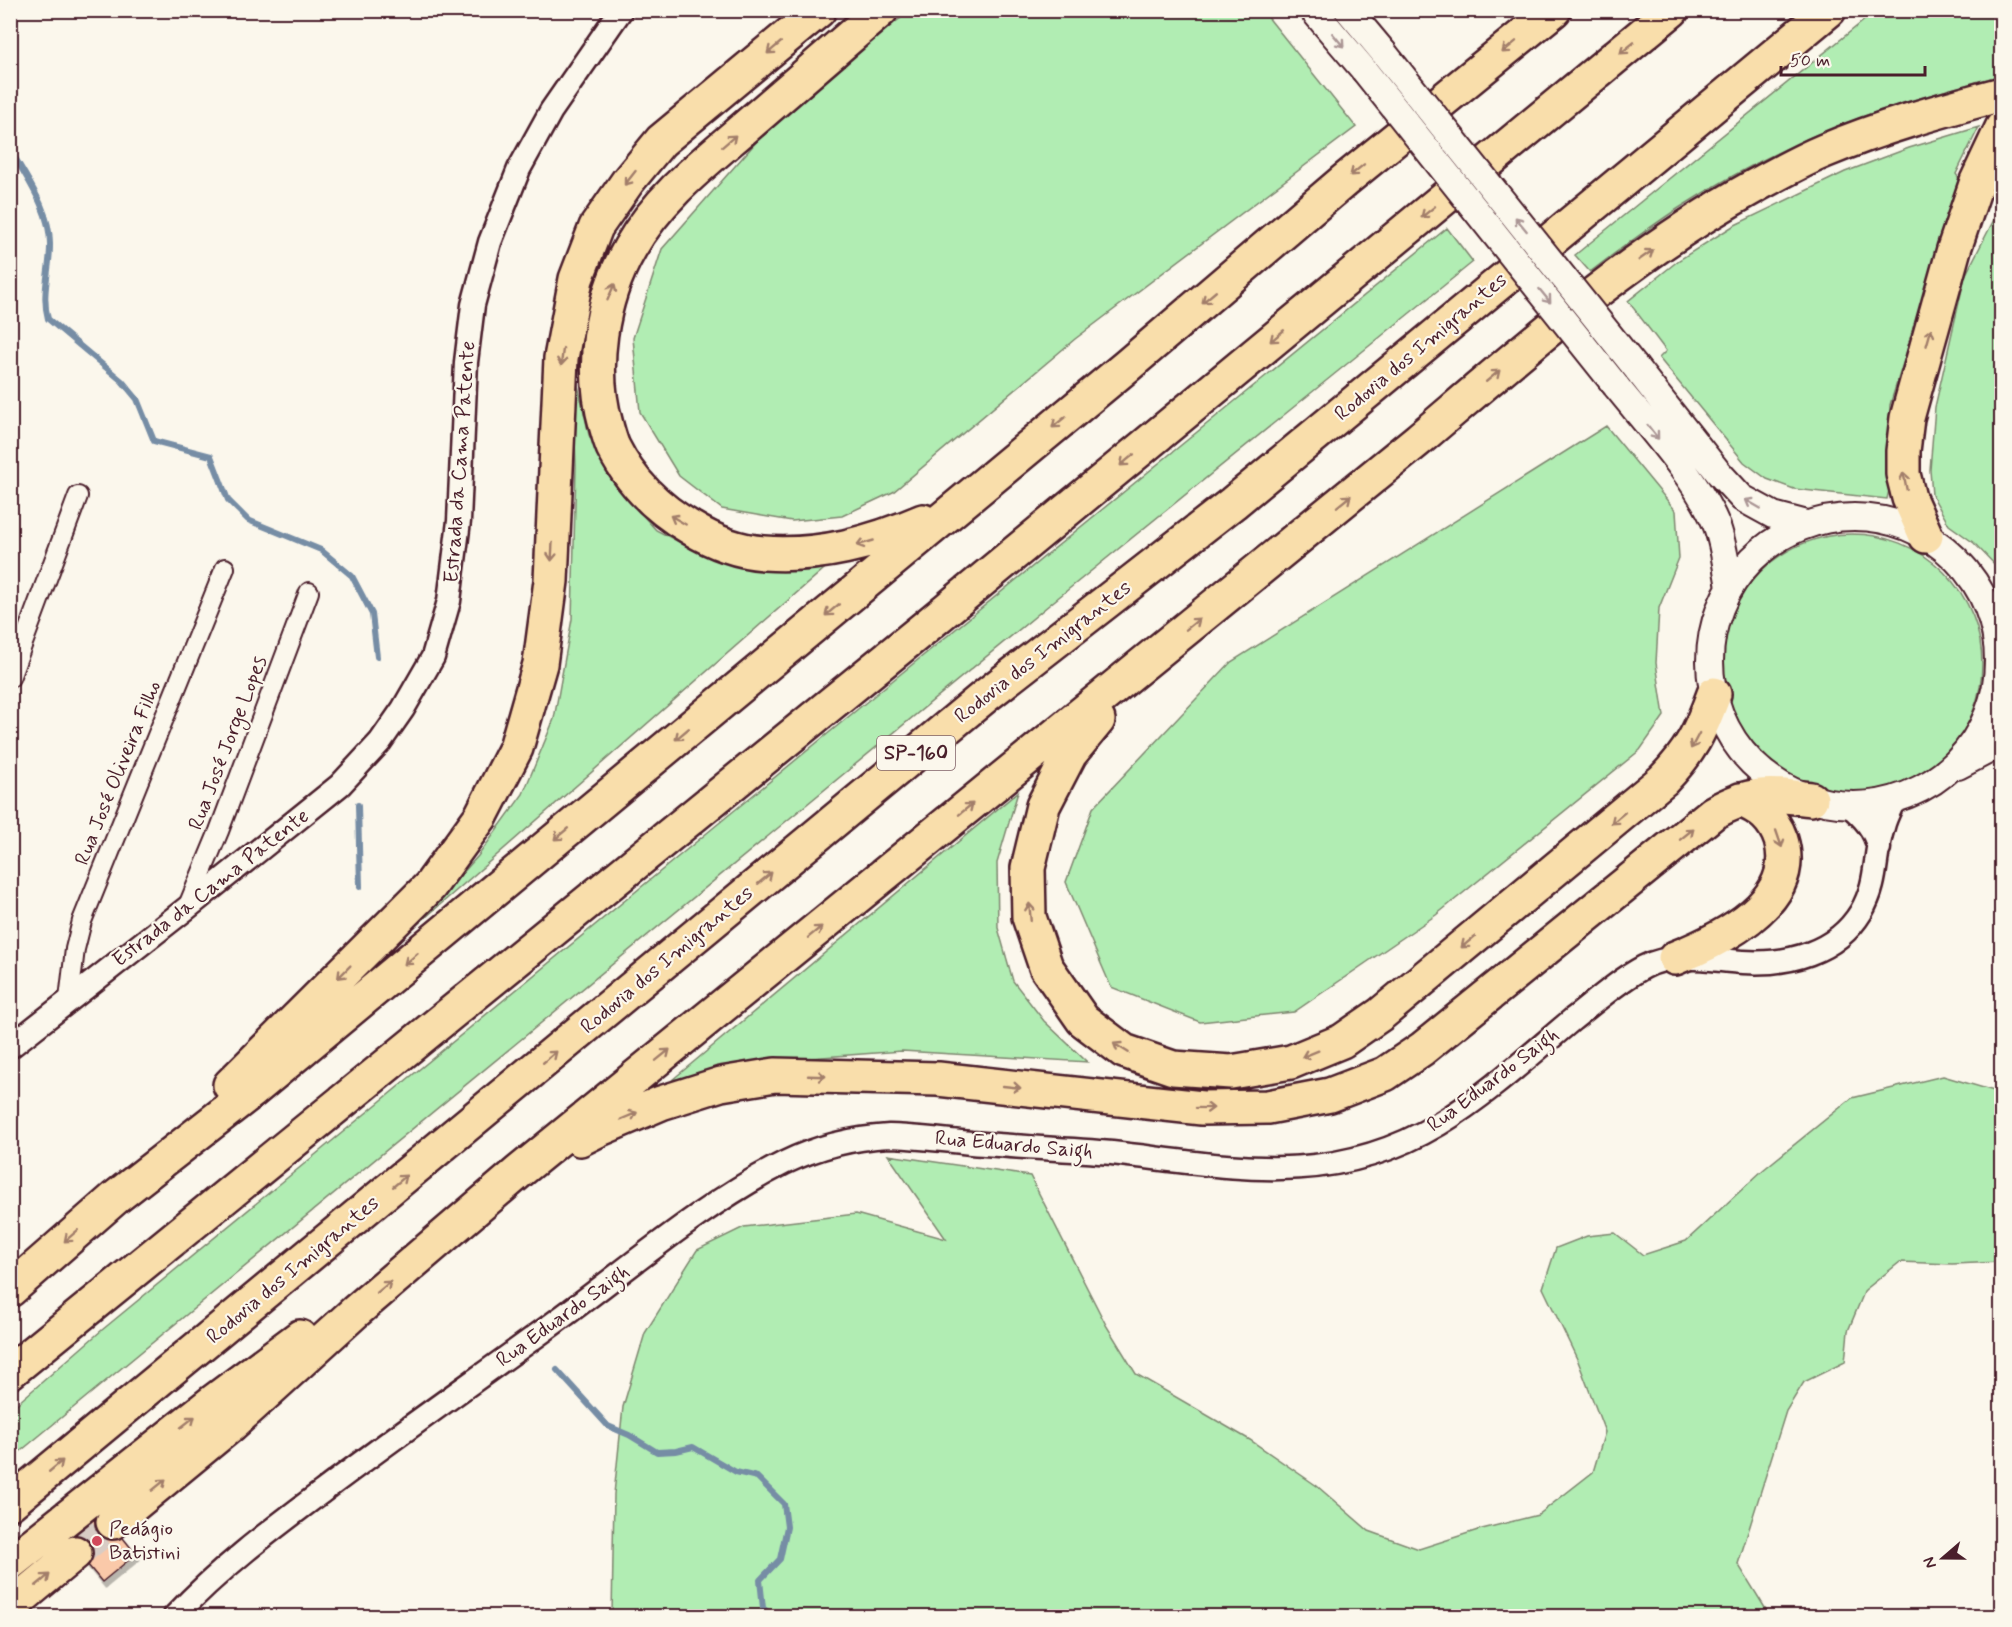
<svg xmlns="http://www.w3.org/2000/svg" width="2012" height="1627" font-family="Mynerve,sans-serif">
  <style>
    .green { fill: #b1edb3; stroke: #7e866f; stroke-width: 1.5 }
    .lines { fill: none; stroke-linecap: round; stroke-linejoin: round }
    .stream { stroke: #768da5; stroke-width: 6 }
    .building { fill: #fac9a9; stroke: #4a1f2b; stroke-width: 1.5; filter: url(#shadow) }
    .motorway-tunnel { stroke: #d8ccc5; stroke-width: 33; stroke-dasharray: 33 16; stroke-linecap: butt }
    .minor-casing { stroke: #4a1f2b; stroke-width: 22 }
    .tertiary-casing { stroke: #4a1f2b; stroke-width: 27 }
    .secondary-casing { stroke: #4a1f2b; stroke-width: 30 }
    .motorway-casing { stroke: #4a1f2b; stroke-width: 38 }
    .minor { stroke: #fbf7ec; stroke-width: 18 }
    .tertiary { stroke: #fbf7ec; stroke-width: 22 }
    .secondary { stroke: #fbf7ec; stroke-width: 26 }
    .motorway { stroke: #f9deab; stroke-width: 33 }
    .secondary-bridge-casing { stroke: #4a1f2b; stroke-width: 30; stroke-linecap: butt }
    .secondary-bridge { stroke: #fbf7ec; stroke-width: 26 }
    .oneway { stroke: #ab9695 }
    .oneway2 { stroke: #a27e6b }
    .poi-dot { fill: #d1495b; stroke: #fbf7ec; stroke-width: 2 }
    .labels { text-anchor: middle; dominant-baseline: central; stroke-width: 4.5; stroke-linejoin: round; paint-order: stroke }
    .shield { fill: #fbf7ec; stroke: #7f6065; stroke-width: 1.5 }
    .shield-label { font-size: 20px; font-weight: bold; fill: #4a1f2b }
    .street-label { font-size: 21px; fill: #4a1f2b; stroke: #fbf7ec }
    .poi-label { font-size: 21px; fill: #4a1f2b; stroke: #fbf7ec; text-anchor: start }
  </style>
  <defs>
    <filter id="shadow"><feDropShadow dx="3.5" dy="6" stdDeviation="0" flood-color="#0004"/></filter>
  </defs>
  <rect width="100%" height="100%" fill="#fbf7ec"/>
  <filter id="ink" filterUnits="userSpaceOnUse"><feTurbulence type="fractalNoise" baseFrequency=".0167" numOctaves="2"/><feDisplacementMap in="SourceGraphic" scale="12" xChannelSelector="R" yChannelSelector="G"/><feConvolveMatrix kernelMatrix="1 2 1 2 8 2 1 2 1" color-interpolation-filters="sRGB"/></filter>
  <g filter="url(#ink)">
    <path class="green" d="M1877 10 2001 11V75C1955 88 1907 100 1862 117 1798 140 1735 172 1679 208 1648 228 1619 250 1590 272L1575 255Z
      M911 11H1263L1356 127 1075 339 893 492 842 516 792 521 722 509 679 476 640 412 633 338 662 249 765 132 853 52Z
      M1979 127 1956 174 1960 180 1890 405 1888 448 1890 486 1887 499 1794 489 1767 479 1744 462 1659 358 1666 351 1628 301 1679 260 1733 226 1845 172 1909 148Z
      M2001 206V571L1974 543 1949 525 1932 495 1930 470 1935 407 1965 276Z
      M1447 228 1473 262 1049 605 11 1459V1409L102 1330 881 690Z
      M575 372 589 435 616 486 656 530 702 554 751 566 832 562 410 931 478 856 523 794 554 719 572 619 576 467 573 385Z
      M1606 426 1676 511 1679 558 1659 608 1656 663 1664 716 1640 750 1436 915 1294 1012 1200 1022 1111 987 1066 882 1093 808 1231 662Z
      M1722 664a130 130 0 1 1 260 0a130 130 0 1 1-260 0Z
      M1018 792 997 863 998 928 1013 981 1044 1021 1087 1062 902 1051 754 1062 672 1080Z
      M1943 1076 2001 1093V1262L1952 1264 1900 1262 1865 1290 1848 1331 1845 1362 1804 1382 1786 1411 1738 1564 1770 1616H612L614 1494 623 1407 645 1333 697 1250 744 1227 856 1214 946 1239 888 1155 1030 1176 1106 1325 1136 1374 1250 1440 1317 1486 1369 1531 1419 1549 1478 1530 1538 1515 1593 1472 1605 1432 1578 1361 1543 1288 1556 1248 1587 1236 1615 1233 1643 1255 1686 1241 1763 1170 1852 1098Z"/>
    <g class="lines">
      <path class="stream" d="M10 149C27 179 51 211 50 246 50 271 41 294 48 319L122 381 137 399 154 441 211 456 228 500 248 520 321 550 352 576 372 614 377 657
        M358 805 360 887
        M557 1370 608 1426 629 1435 657 1452 676 1451 693 1447 736 1472 757 1477 784 1504 787 1527 780 1559 760 1580 763 1608 773 1616"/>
    </g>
    <path class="building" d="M93 1501 136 1554 102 1582 58 1529Z"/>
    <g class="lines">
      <path class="motorway-tunnel" d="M75 1553 113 1522"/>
      <g class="minor-casing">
        <path id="minor" d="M10 678 78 496
          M187 908 219 831 309 592
          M69 999 75 949 82 921 225 568"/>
      </g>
      <g class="tertiary-casing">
        <path id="tertiary" d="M1850 806C1865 819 1874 829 1879 848
          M10 1047 187 908 340 785 380 742 403 709 433 657 449 601 459 521 466 362 473 305 490 242 519 169 551 111 621 10
          M175 1616C220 1568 271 1530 323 1491 396 1436 470 1384 543 1331 620 1276 700 1205 784 1163 817 1147 853 1138 889 1136 916 1137 944 1140 971 1143 1018 1147 1065 1149 1112 1153 1230 1166 1329 1190 1439 1124 1487 1095 1530 1055 1573 1019 1596 1001 1618 981 1644 967 1675 951 1710 960 1743 962 1788 965 1836 953 1861 912 1879 881 1873 858 1883 827 1885 818 1890 809 1894 800"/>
      </g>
      <g class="secondary-casing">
        <path id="secondary" d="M1313 10 1364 70
          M1348 10 1384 53
          M1636 368 1718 472 1742 498 1773 515 1807 524
          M1616 386C1648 426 1697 479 1716 524 1724 544 1726 566 1730 587
          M1710 661a144 144 0 1 1 288 0a144 144 0 1 1-288 0Z
          M1958 766 2002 743"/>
      </g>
      <g class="motorway-casing">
        <path id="motorway" d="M881 10C837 48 793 86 749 124 705 162 659 197 630 248 600 300 590 368 606 425 608 432 610 440 613 447 630 481 658 509 691 528 712 541 738 551 764 553 820 557 872 543 923 521
          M1926 536 1909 498 1903 474V451L1907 418 1954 249 1977 181 2002 128
          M1098 720 1070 754 1043 806 1028 868 1029 917 1046 967 1083 1020 1124 1051 1173 1068 1231 1072 1291 1062 1342 1041 1381 1014 1663 780C1691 751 1700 732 1714 694
          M1675 958C1720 940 1800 902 1781 840 1774 819 1760 807 1740 800
          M230 1085 430 886 481 816 516 748 540 664 551 581 561 358 576 279 596 227 628 181 661 141 819 10
          M580 1139 600 1129 661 1103 721 1084 775 1075 938 1079 1202 1108 1268 1107 1330 1095 1385 1074 1422 1049 1713 813C1752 791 1768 794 1811 799
          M10 1290 115 1198 251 1092 1127 366 1345 180 1554 10
          M10 1372 923 629 1672 10
          M10 1503 984 697 1233 503 1829 10
          M113 1522 232 1424 355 1312 520 1171 1418 440C1525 349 1631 254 1755 186 1777 174 1800 161 1824 151 1881 127 1942 110 2002 94
          M10 1563 214 1401 300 1337
          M10 1607 75 1553"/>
      </g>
      <use href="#minor" class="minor"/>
      <use href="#tertiary" class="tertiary"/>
      <use href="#secondary" class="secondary"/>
      <use href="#motorway" class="motorway"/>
      <g class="secondary-bridge-casing">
        <path id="secondary-bridge" d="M1384 53 1636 368
          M1364 70 1616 386"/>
      </g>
      <use href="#secondary-bridge" class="secondary-bridge"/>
    </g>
    <defs><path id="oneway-shaft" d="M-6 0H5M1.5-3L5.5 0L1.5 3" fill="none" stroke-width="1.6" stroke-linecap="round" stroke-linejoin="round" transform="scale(1.5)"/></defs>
    <g class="oneway">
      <use href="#oneway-shaft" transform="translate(1338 40) rotate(50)"/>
      <use href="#oneway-shaft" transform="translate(1521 224) rotate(-129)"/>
      <use href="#oneway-shaft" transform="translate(1545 296) rotate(51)"/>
      <use href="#oneway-shaft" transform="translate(1653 432) rotate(52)"/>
      <use href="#oneway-shaft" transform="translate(1753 504) rotate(-150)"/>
    </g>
    <g class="oneway2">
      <use href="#oneway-shaft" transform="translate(1509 47) rotate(141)"/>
      <use href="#oneway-shaft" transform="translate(774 48) rotate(140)"/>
      <use href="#oneway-shaft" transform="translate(1627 48) rotate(141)"/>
      <use href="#oneway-shaft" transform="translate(729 141) rotate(-41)"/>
      <use href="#oneway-shaft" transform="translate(1357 170) rotate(141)"/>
      <use href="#oneway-shaft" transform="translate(630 178) rotate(128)"/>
      <use href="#oneway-shaft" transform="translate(1428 212) rotate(141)"/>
      <use href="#oneway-shaft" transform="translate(1646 255) rotate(-35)"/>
      <use href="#oneway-shaft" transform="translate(611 292) rotate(-67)"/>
      <use href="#oneway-shaft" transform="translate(1209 297) rotate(140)"/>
      <use href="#oneway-shaft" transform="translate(1277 336) rotate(140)"/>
      <use href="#oneway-shaft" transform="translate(1929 337) rotate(-74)"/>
      <use href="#oneway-shaft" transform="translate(562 357) rotate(97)"/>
      <use href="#oneway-shaft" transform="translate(1493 376) rotate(-40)"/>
      <use href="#oneway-shaft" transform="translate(1059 422) rotate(141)"/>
      <use href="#oneway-shaft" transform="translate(1127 460) rotate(140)"/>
      <use href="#oneway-shaft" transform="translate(1905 481) rotate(-101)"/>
      <use href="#oneway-shaft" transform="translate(1344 501) rotate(-39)"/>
      <use href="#oneway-shaft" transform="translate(678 520) rotate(-150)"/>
      <use href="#oneway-shaft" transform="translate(865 543) rotate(164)"/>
      <use href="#oneway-shaft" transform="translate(552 552) rotate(93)"/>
      <use href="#oneway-shaft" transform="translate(832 610) rotate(140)"/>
      <use href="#oneway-shaft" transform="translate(1193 624) rotate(-39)"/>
      <use href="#oneway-shaft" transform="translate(682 734) rotate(140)"/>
      <use href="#oneway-shaft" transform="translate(1695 741) rotate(118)"/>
      <use href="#oneway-shaft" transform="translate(966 809) rotate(-39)"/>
      <use href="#oneway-shaft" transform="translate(1618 818) rotate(140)"/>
      <use href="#oneway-shaft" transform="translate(561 834) rotate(140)"/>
      <use href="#oneway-shaft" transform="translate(1687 834) rotate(-39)"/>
      <use href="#oneway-shaft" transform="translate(1779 839) rotate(71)"/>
      <use href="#oneway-shaft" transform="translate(765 878) rotate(-40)"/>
      <use href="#oneway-shaft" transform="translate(1030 912) rotate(-95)"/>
      <use href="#oneway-shaft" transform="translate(815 932) rotate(-39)"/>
      <use href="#oneway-shaft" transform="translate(1468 942) rotate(140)"/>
      <use href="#oneway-shaft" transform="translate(411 959) rotate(140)"/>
      <use href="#oneway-shaft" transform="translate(344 972) rotate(135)"/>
      <use href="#oneway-shaft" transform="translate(1121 1048) rotate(-148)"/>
      <use href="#oneway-shaft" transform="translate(1310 1054) rotate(158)"/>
      <use href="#oneway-shaft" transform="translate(663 1055) rotate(-39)"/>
      <use href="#oneway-shaft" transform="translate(550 1057) rotate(-40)"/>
      <use href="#oneway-shaft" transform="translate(817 1076) rotate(2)"/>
      <use href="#oneway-shaft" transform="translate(1012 1087) rotate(6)"/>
      <use href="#oneway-shaft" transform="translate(1205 1108) rotate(1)"/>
      <use href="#oneway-shaft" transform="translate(629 1116) rotate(-23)"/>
      <use href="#oneway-shaft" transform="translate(400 1181) rotate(-40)"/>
      <use href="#oneway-shaft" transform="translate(71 1236) rotate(139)"/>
      <use href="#oneway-shaft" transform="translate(384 1287) rotate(-40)"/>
      <use href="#oneway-shaft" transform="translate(188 1422) rotate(-38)"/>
      <use href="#oneway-shaft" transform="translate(56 1466) rotate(-40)"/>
      <use href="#oneway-shaft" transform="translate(159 1485) rotate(-39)"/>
      <use href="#oneway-shaft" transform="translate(43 1580) rotate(-40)"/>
    </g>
  </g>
  <circle class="poi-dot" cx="97" cy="1541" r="6"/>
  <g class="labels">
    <rect class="shield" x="877" y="736" width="78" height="34" rx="4.5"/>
    <g class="shield-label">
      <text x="916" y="753">SP-160</text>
    </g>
    <g class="street-label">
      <text transform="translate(1421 347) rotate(-40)">Rodovia dos Imigrantes</text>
      <text transform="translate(460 462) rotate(-86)">Estrada da Cama Patente</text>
      <text transform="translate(1043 652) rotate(-38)">Rodovia dos Imigrantes</text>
      <text transform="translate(228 743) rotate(-69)">Rua José Jorge Lopes</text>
      <text transform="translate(118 773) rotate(-68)">Rua José Oliveira Filho</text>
      <text transform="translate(211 888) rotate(-38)">Estrada da Cama Patente</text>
      <text transform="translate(667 960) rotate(-40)">Rodovia dos Imigrantes</text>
      <text transform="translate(1493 1080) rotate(-37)">Rua Eduardo Saigh</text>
      <text transform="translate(1014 1145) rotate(5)">Rua Eduardo Saigh</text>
      <text transform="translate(293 1270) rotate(-40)">Rodovia dos Imigrantes</text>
      <text transform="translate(563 1316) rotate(-36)">Rua Eduardo Saigh</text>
    </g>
    <g class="poi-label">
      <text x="109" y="1529">Pedágio<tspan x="109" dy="24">Batistini</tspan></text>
    </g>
  </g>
  <rect width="2012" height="1627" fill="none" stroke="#fbf7ec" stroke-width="36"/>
  <rect x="18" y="18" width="1976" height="1591" fill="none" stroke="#4a1f2b" stroke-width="2" filter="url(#ink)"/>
  <g transform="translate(1943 1558) rotate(250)" stroke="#fbf7ec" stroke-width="4.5" paint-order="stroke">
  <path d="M0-4.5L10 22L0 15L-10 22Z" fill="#4a1f2b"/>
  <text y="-9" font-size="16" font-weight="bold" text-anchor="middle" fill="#4a1f2b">N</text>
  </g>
  <path d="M1781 66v9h144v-9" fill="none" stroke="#4a1f2b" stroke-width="3"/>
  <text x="1790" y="66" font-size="18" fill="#4a1f2b" stroke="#fbf7ec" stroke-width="4.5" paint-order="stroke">50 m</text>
</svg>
